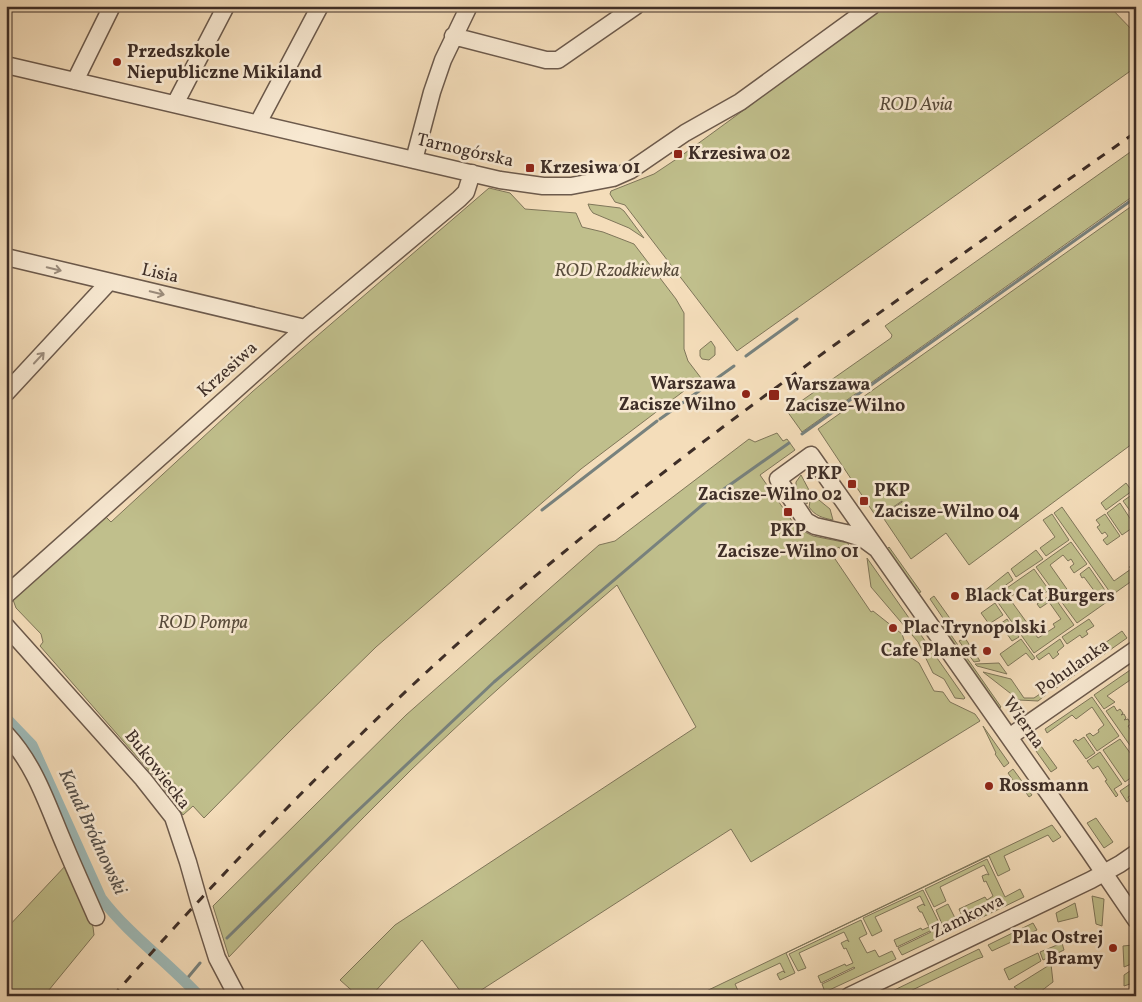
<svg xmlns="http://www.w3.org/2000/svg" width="1142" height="1002" font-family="Vollkorn,serif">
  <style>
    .green { fill: #c0bf8c; stroke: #7f765a }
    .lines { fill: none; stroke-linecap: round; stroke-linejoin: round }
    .stream { stroke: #78827e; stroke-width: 3 }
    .canal { stroke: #9ebab8; stroke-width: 11 }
    .minor-casing { stroke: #6c5a4c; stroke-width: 19 }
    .minor { stroke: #f8e9d2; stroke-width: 16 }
    .rail { stroke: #3e2e27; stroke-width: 3; stroke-dasharray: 9 9; stroke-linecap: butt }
    .oneway { stroke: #9b8c7c }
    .poi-dot { fill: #8f2418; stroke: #f8e9d2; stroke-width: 2 }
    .labels { text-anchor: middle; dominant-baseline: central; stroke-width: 5; stroke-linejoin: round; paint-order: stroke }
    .poi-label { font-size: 18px; font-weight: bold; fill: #3e2e27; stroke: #f8e9d2; text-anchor: start }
    .park-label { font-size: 18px; font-style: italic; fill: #584b3b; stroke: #f8e9d2 }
    .street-label { font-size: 18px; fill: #3e2e27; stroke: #f8e9d2 }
    .water-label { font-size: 19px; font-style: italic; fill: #56514b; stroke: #f8e9d2 }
  </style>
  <rect width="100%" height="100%" fill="#f4ddba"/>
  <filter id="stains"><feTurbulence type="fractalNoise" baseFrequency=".004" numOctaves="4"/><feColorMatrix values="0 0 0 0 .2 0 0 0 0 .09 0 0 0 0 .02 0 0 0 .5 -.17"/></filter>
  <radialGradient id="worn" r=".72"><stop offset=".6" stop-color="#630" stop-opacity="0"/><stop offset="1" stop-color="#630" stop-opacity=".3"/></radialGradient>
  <path class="green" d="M886 6H1109L1136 34V67L737 351 625 205 615 202 610 194 611 191 654 174 681 156Z
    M1136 148V194L802 432 787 411 891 338 892 335 885 326Z
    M489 188 510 193 525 209 576 213 582 227 603 232 634 244 676 299 684 313V349L688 361 701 378 581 469 376 647 289 732 204 818 193 806 183 815 159 782 40 646 43 642 41 634 16 608 12 597 105 516 111 522 252 392Z
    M1136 203V441L969 565 946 533 911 559 882 516 902 502V501L877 518 818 429Z
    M588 204 620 208 624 211 644 238 629 228 593 213 590 209Z
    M711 341 715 347V355L709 360 702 359 700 356V350Z
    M777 433 783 441 787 439 795 450 760 475 797 528 813 536 848 543 852 555 850 556 844 547 840 549 839 547 831 553 871 612 873 611 902 634 910 657 919 663 934 691 943 692 950 702 975 714 980 721 751 862 731 829 472 996H464L422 940 371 996H358L340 980 395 925 696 727 617 585C547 645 477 706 411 770 349 831 289 894 229 957L213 906 406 715 599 545 615 541 749 439 755 442Z
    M801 475 810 492 807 504 796 488V482Z
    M1126 483 1132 491 1106 510 1101 503Z
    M1136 492V519L1123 501Z
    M811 496H814L830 509 833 520C823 518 815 516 809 507Z
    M1120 503 1135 526 1122 535 1107 513Z
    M1062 507 1114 581 1131 569 1129 567 1136 562V578L1112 595 1054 513Z
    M1052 514 1069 540 1046 556 1040 548 1055 537 1043 520Z
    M1105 514 1120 536 1107 545 1103 540 1108 536 1105 532 1102 534 1097 527 1100 525 1096 520Z
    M1071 542 1087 564 1074 573 1070 567 1074 564 1071 559 1068 561 1063 555 1050 565 1076 602 1078 600 1083 606 1098 596 1084 577 1082 578 1080 574 1089 567 1111 599 1077 623 1036 567Z
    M889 547 921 592 916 593 894 562 887 549Z
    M1036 550 1043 559 1016 577 1011 569Z
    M867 558 965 698 964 699 955 698 944 679 933 673 918 642 871 587Z
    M1034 569 1049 590 1031 603 1027 597 1032 594 1026 586 1009 598 1038 638 1055 627 1053 624 1061 619 1049 602 1040 608 1037 604 1052 594 1074 625 1034 653 994 597Z
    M1008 572 1013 580 987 598 983 592Z
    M934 596 954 624 949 627 930 599Z
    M995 603 1003 615 989 624 981 613Z
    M1007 619 1019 637 1012 641 1000 624Z
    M1089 619 1094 626 1086 631 1088 634 1082 638 1080 635 1067 644 1062 637Z
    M944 625 1001 707 997 710 942 627Z
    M1122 631 1127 638 1056 688 1049 678 1060 671 1062 673Z
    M965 638 980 661 974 662 959 641Z
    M1021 639 1035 658 1032 660 1026 653 1008 666 1000 654Z
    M1060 639 1064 646 1057 652 1059 654 1053 659 1049 653 1039 660 1036 656Z
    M999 663 1007 674 977 666 975 664Z
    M1136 666V676L1107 696 1115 702 1104 709 1094 695Z
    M983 672 1011 679 1024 698H1034L1046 690 1048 693 1038 701 1019 700Z
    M1092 697 1119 736 1097 751 1086 735 1090 733 1093 736 1099 732 1098 730 1104 725 1092 707 1076 719 1072 715 1047 733 1045 729Z
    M1114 706 1117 711 1120 709 1123 713 1121 715 1124 714 1126 718 1124 720 1128 719 1131 724 1128 726 1132 732 1134 730 1136 732V754L1106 711Z
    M983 726 1009 763 1004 767 995 754 996 753Z
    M1084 737 1095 753 1086 759 1073 741 1076 739 1078 741Z
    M1120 739 1136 761V774L1125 782 1103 750Z
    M1041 746 1057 768 1051 772 1036 751V748Z
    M1100 752 1122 784 1114 789 1118 795 1116 797 1105 781 1107 780 1098 766 1093 769 1087 761Z
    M1013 769 1032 795 1029 797 1022 787 1019 789 1008 773Z
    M1136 780V793L1128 797 1130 800 1127 802 1120 791Z
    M1096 818 1113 842 1104 848 1087 823Z
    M1052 825 1061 837 1053 842 1048 835 1004 856 1010 870 998 876 989 856 786 953 795 973 780 980 777 974 783 971 785 973 780 963 735 984 740 995 739 996H696Z
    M987 859 1005 897 1020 889 1024 897 966 925 962 918 995 901V900L962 916 959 909 985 897 987 900 993 896 986 881 984 882 982 876 987 874 989 875 984 865 940 887 946 901 934 907 925 889Z
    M68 863 93 927 94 935 44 996H6V929Z
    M923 890 941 927 956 921 959 928 902 955 898 948 931 932 930 931 897 947 894 940 921 928 922 930 929 927 922 912H920L917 907 923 904 925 906 920 896 875 917 882 931 872 936 863 918Z
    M1092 896 1104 899 1102 926 1096 924Z
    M1075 903 1078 917 1058 922 1056 913Z
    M948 904 955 918 942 924 936 910Z
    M861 920 867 934 859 938 867 953 875 950 879 957 892 951 896 959 825 992 822 984 855 968 854 967 821 983 818 976 845 964 846 966 853 963 846 948 844 949 841 943 847 940 849 942 844 932 799 953 806 968 798 971 789 954Z
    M1033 923 1037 930 992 951 988 945Z
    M1062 943 1064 950 1043 960 1040 952Z
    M1133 945 1136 950V962L1124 967 1123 946Z
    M979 949 983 957 977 959 906 993 905 992 898 996H882Z
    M1038 953 1041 961 1009 980 1004 969Z
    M1051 964 1053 982C1035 995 1034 1002 1014 987Z
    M1136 967V982L1124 986V975Z"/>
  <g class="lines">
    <path class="stream" d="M746 356 797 319
      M660 419 734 366
      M802 434 1136 197
      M542 510 657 421
      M227 938 349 819 494 682 707 501 789 443
      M185 981 200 963"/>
    <path class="canal" d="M6 718 32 745 101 898C129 935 168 962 199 996"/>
    <g class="minor-casing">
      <path id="minor" d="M453 36 546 60H558L636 6
        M6 65 500 180 543 186H571L613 178 631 170 685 133 740 102 872 6
        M75 81 112 6
        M175 104 226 6
        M258 123 320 6
        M414 160 432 92 443 60 469 6
        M6 257 305 328
        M6 393 109 282
        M877 549 862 538 846 533 815 526 806 521 778 479 811 455 1089 851 1136 920
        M6 595 305 328 459 199 466 192 472 173
        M6 626 143 779 173 817 188 862 199 901 217 958 237 996
        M6 734C36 766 48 807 65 846 75 870 86 894 96 917
        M1009 737 1136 649
        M849 996 1091 880 1120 864 1136 853"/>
    </g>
    <use href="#minor" class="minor"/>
    <path class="rail" d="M113 996C256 834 408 679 575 543 754 396 947 266 1136 132"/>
  </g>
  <defs><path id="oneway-shaft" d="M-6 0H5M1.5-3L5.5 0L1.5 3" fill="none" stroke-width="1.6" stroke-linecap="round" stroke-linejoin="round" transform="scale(1.25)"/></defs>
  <g class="oneway">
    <use href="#oneway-shaft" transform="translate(54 269) rotate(14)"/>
    <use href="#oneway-shaft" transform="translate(157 293) rotate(13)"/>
    <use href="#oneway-shaft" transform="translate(39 358) rotate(-47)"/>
  </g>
  <g class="poi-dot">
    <circle cx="117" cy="62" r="5"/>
    <rect x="673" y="149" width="10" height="10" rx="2.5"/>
    <rect x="525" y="163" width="10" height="10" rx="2.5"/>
    <circle cx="746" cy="394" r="5"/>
    <rect x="768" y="389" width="12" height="12" rx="2.5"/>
    <rect x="847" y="479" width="10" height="10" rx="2.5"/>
    <rect x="859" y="496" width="10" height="10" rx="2.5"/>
    <rect x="783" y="507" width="10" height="10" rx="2.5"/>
    <circle cx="955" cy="596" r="5"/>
    <circle cx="893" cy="628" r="5"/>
    <circle cx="987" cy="651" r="5"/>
    <circle cx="989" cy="786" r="5"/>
    <circle cx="1113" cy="948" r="5"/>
  </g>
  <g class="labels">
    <g class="poi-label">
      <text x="127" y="52">Przedszkole<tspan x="127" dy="21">Niepubliczne Mikiland</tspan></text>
      <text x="688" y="154">Krzesiwa 02</text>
      <text x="540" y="168">Krzesiwa 01</text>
      <text x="736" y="384" text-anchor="end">Warszawa<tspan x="736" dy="21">Zacisze Wilno</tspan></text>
      <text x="785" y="385">Warszawa<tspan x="785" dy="21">Zacisze-Wilno</tspan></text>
      <text x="842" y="474" text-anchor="end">PKP<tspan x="842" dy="21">Zacisze-Wilno 02</tspan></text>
      <text x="874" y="491">PKP<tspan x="874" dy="21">Zacisze-Wilno 04</tspan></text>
      <text x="788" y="531" text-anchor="middle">PKP<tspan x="788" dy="21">Zacisze-Wilno 01</tspan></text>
      <text x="965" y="596">Black Cat Burgers</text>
      <text x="903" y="628">Plac Trynopolski</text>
      <text x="977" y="651" text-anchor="end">Cafe Planet</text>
      <text x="999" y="786">Rossmann</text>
      <text x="1103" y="938" text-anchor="end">Plac Ostrej<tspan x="1103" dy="21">Bramy</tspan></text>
    </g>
    <g class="park-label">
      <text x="916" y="105">ROD Avia</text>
      <text x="617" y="271">ROD Rzodkiewka</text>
      <text x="203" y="623">ROD Pompa</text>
    </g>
    <g class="street-label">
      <text transform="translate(465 151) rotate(13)">Tarnogórska</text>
      <text transform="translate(160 274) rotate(13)">Lisia</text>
      <text transform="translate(228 370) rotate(-42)">Krzesiwa</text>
      <text transform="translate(1073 668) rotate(-35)">Pohulanka</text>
      <text transform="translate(1023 723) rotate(55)">Wierna</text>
      <text transform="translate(157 770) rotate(52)">Bukowiecka</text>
      <text transform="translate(968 917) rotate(-26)">Zamkowa</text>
    </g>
    <g class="water-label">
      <text transform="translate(92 832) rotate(65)">Kanał Bródnowski</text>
    </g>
  </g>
  <rect width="1142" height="1002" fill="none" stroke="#f4ddba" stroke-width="25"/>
  <rect x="8" y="8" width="1127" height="987" fill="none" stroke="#3e2e27" stroke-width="2.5"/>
  <rect x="12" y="12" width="1117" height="977" fill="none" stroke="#3e2e27"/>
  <rect width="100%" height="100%" filter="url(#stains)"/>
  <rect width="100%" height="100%" fill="url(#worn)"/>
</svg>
